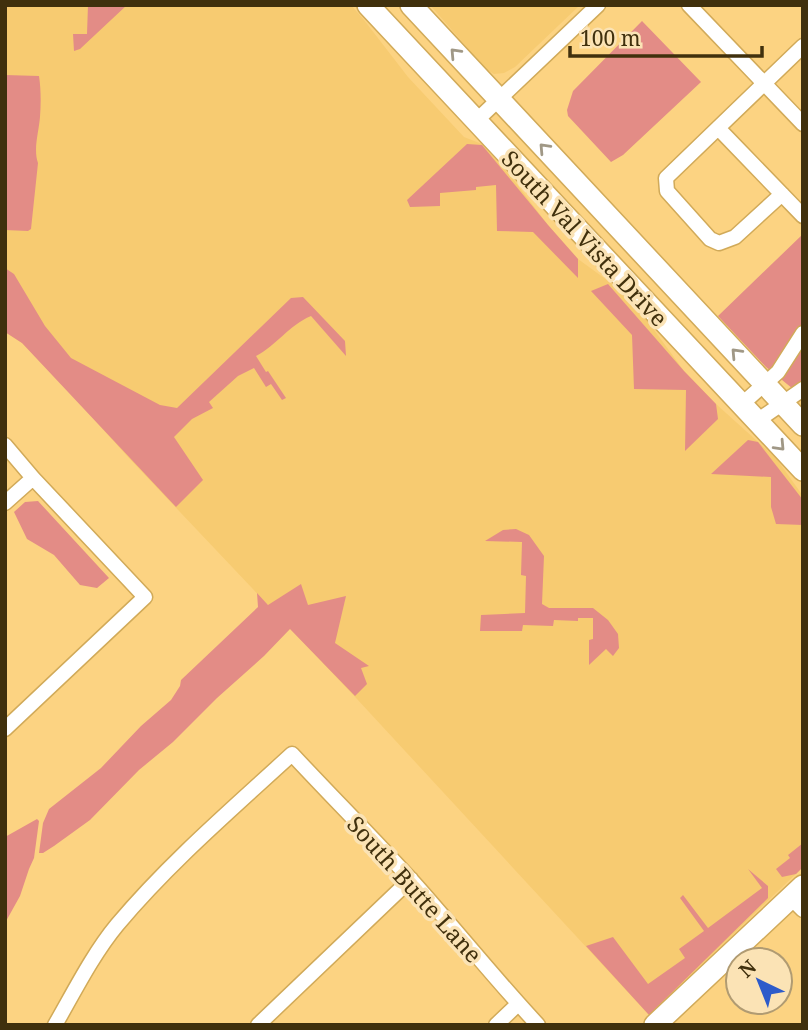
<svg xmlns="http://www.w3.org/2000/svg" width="808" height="1030" font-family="'Noto Serif',serif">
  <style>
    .built { fill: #f7cb71 }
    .green { fill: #e38c86 }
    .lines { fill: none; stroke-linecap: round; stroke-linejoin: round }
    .street-casing { stroke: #d1aa59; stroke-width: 17 }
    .secondary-casing { stroke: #d1aa59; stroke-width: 24 }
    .street { stroke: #fff; stroke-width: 14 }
    .secondary { stroke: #fff; stroke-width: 21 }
    .oneway { stroke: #a09886 }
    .labels { text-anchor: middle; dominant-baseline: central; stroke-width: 7; stroke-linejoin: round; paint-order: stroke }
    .street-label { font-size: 23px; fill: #40300d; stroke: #fbe3b5 }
  </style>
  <rect width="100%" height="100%" fill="#fcd382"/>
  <path class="built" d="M5 5H351L364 20 408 77 464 137 482 144 512 178 548 225 578 259 611 283 649 323 684 371 716 404 776 458 803 496V867L649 1015 357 699 127 456 71 394 22 343 5 332Z
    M430 5H580L515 67 504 73 494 74 486 69Z"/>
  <path class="green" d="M88 5H127L80 49 74 51 73 34H87Z
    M642 21 701 82 623 155 611 162 568 116 567 110 573 91Z
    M5 75 39 76C41 89 41 103 40 117 39 131 33 149 38 163L31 229 28 231 5 230Z
    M467 144 482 145 548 225 578 259V278L533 232 497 231 496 185 476 187V190L440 193V206L410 207 407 200Z
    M803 234V397L766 367 718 316Z
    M5 268 14 274 45 326 71 358 160 405 177 408 291 298 303 297 345 341 346 356 311 316C289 325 276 346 256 356L266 372 268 371 286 398 282 400 271 384 266 387 254 368 238 376 209 402 213 408 192 419 174 437 203 480 176 507 22 343 5 332Z
    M608 284 684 371 716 404 718 419 685 451 686 390 634 389 632 335 591 291Z
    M748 440 758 442 803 500V525L776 524 771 507V477L711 474Z
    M38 501 109 578 97 588 80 585 54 555 27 539 14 512 25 502Z
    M516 529 529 535 544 556 542 604 549 608H593L608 620 618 634 619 648 613 656 606 649 589 665V640L593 639V618H578V621L554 620 553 626 523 625 522 631H480L481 615 525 613 526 576 521 575 522 542 485 541 503 530Z
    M301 584 308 605 346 596 335 643 369 666 361 668 367 684 355 696 290 629 264 656 217 698 173 742 139 770 90 820 54 846 43 853H39L43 823 49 809 101 768 141 726 171 700 180 686 181 680 258 607 257 593 268 605Z
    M37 819 39 821 34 858 29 869 20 896 5 923V837Z
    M803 843V867L796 874 782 877 776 869 790 858 788 855Z
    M748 869 768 886V898L649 1015 586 946 613 937 648 984 685 958 679 949 704 931 680 898 683 895 708 928 762 888Z"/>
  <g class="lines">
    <g class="street-casing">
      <path id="street" d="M689 5 803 124
        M476 121 598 5
        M718 128 803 216
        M782 194 735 237 719 243 710 239 667 191 666 178 803 46
        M741 405 778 372 803 333
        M757 421 803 389
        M5 445 33 478 145 597 5 729
        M5 503 33 478
        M791 898 803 910
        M55 1025C74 992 93 954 117 925 169 863 232 809 292 754 332 797 374 839 414 883 456 930 495 979 538 1025
        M258 1025 411 879
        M496 1025 518 1004"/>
    </g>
    <g class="secondary-casing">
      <path id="secondary" d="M368 5 803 470
        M411 5 803 425
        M655 1025 803 886"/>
    </g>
    <use href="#street" class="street"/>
    <use href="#secondary" class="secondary"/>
  </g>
  <defs><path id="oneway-chevron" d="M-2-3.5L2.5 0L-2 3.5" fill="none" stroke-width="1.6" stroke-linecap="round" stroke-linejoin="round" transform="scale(1.75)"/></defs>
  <g class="oneway">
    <use href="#oneway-chevron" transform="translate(455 53) rotate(-133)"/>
    <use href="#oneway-chevron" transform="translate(544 148) rotate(-133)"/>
    <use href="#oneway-chevron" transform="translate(736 353) rotate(-133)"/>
    <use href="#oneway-chevron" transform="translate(780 446) rotate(47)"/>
  </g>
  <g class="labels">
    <g class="street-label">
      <text transform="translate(585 238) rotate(47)">South Val Vista Drive</text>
      <text transform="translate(415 889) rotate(48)">South Butte Lane</text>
    </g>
  </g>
  <rect width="808" height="1030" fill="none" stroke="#40300d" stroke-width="14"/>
  <g transform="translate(759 981) rotate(317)"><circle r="33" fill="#fbe3b5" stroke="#b09b72" stroke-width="2"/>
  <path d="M0-5L12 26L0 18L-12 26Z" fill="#2d5bca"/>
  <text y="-10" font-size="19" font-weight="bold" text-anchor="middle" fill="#40300d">N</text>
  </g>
  <path d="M570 46v10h192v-10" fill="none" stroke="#40300d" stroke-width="3.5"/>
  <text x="580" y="46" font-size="21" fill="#40300d" stroke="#fbe3b5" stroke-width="5" paint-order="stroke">100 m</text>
</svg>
